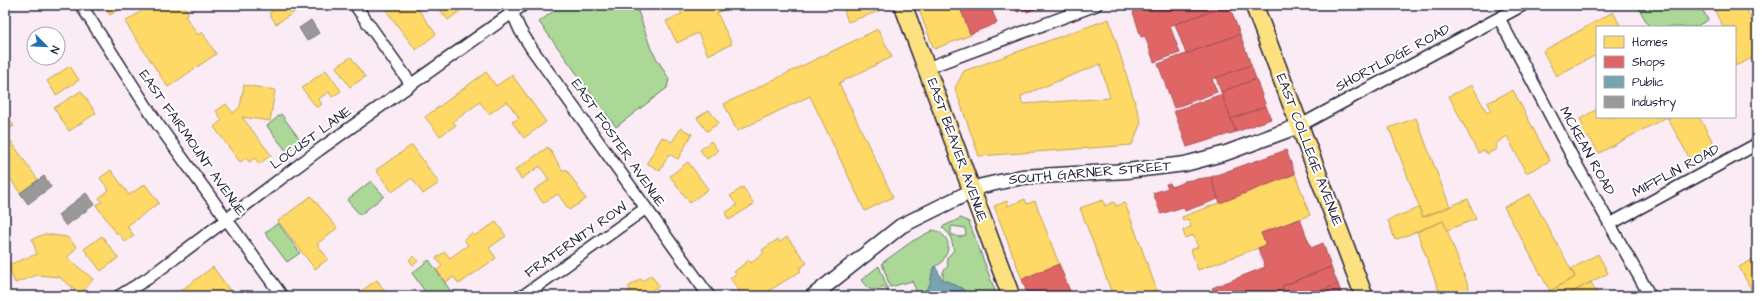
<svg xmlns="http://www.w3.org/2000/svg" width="1762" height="301" font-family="'Architects Daughter',sans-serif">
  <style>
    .green { fill: #abd897; stroke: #667d69; fill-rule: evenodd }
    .homes { fill: #ffd966; stroke: #bda259; fill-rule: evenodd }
    .shops { fill: #e06666; stroke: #a75259 }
    .public { fill: #76a5af; stroke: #5d7e8c }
    .industry { fill: #999; stroke: #75757d }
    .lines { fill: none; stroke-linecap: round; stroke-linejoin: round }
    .minor-casing { stroke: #22223b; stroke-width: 14 }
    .tertiary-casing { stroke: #22223b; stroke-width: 17 }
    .primary-casing { stroke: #22223b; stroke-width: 20 }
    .minor { stroke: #fff; stroke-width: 11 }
    .tertiary { stroke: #fff; stroke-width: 14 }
    .primary { stroke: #fde080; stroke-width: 17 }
    .labels { text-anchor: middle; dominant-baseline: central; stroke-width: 4; stroke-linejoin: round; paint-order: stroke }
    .street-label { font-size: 14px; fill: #22223b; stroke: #fff }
  </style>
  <rect width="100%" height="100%" fill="#fbebf4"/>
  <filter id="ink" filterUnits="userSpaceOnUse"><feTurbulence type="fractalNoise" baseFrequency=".025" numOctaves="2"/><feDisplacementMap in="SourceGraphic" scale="8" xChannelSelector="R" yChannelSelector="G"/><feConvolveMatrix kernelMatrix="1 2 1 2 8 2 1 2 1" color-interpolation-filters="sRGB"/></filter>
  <g filter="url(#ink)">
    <path class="green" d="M561 5H636L651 49 669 79 667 88 616 127 539 22Z
      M1637 5H1700L1708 20 1695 27H1649Z
      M281 114 301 141 287 152 267 126Z
      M371 181 384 196 360 215 347 200Z
      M961 218 969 222 997 296H968L963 289 943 279V272L948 266 947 258 954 250 950 235 942 227ZM952 226 965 228 966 235 959 237 951 234V227Z
      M278 223 300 253 287 262 265 233Z
      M933 230C938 231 940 232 944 236 952 244 947 256 940 264 938 265 936 265 935 267 926 277 939 282 918 295L912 281 890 287 882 263 911 242Z
      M429 260 452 293 447 296H428L412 273Z
      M879 266 889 292H888L883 286C873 293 868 290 861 280Z"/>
    <path class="homes" d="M104 5H126L110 15Z
      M157 5H183L189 14 185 16 198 35 202 32 216 54 168 87 125 22 146 8 148 11Z
      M273 5H305L276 24 269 13 275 9Z
      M382 5H415L436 34 416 50Z
      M442 5H468L448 20 438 7Z
      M677 5H729L730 7 717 13 732 44 708 55 698 33 677 43 666 21 682 14Z
      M842 5H877L879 11 848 22Z
      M917 5H959L971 35 934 49Z
      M1712 5H1744L1757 29V56L1735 66V27H1723Z
      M1613 12 1621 27H1597V62L1594 56 1556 76 1543 51Z
      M1109 19 1141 122 1132 145 979 156 955 88 964 71ZM1100 64 1110 98 1022 104 1021 96Z
      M878 29 892 57 839 83 893 197 865 211 810 96 737 131 724 104Z
      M351 57 365 77 350 87 336 67Z
      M70 66 79 80 56 95 47 81Z
      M326 70 341 91 332 97 329 92 318 99 322 104 317 108 302 88Z
      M486 72 496 86 512 75 546 122 524 138 512 122 519 118 507 101 489 114 480 102 453 122 456 125 440 136 425 117Z
      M244 85 275 90 270 121 242 117 271 155 259 164 255 158 249 162 246 158 240 162 214 127 222 120 216 111 226 104 233 113 240 107Z
      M1472 85 1487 113 1491 111 1487 103 1513 90 1550 161 1526 173 1507 136 1495 144 1497 149 1487 154 1484 150 1478 153 1449 96Z
      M81 91 96 113 69 131 54 108Z
      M1597 109V117H1699L1715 146 1690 159 1667 117 1599 153 1589 137 1585 139 1579 128 1583 125 1580 119Z
      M709 110 719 123 707 131 697 118Z
      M5 114 14 126 5 132Z
      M1416 118 1450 207 1423 217 1389 128Z
      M681 128 692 134 678 159 669 154 660 171 647 163 662 137 672 142Z
      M8 137 38 180 20 193 5 171V139Z
      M711 141 718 151 707 159 700 150Z
      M412 145 439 183 423 194 412 178 392 192 376 170Z
      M548 147 563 171 566 169 586 199 569 210 558 194 543 203 534 190 549 180 540 166 521 179 515 170Z
      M688 162 708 189 690 203 670 176Z
      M111 170 129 195 145 184 159 203 127 226 134 236 125 242 118 232 117 234 96 205 102 202 99 198 109 190 100 178Z
      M1295 174 1310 215 1261 233 1266 245 1198 270 1191 250 1198 247 1193 235 1185 238 1183 230 1191 227 1188 219 1183 221 1182 217Z
      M743 187 754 204 729 220 725 213 737 205 730 196Z
      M1530 194 1575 277 1550 291 1504 207Z
      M311 196 337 228 317 244 328 259 315 269 278 221Z
      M1025 199 1027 204 1035 201 1059 264 1022 279 994 206 1007 201 1008 206Z
      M1468 199 1476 219 1447 230 1443 221 1395 240 1388 220 1419 208 1423 217Z
      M1103 200 1105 206 1114 202 1116 206 1125 203 1159 296H1113L1080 208Z
      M1443 221 1448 233 1472 296H1441L1417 232Z
      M496 222 506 236 489 248 496 258 459 284 454 277 445 282 437 270 442 266 436 258 445 252 450 258 468 245 464 239 472 233 474 236Z
      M45 234 67 237 77 247 67 258 93 279 81 294 59 277 37 275 15 283 8 265 37 254 32 239Z
      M102 236 118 258 101 271 84 249Z
      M787 237 807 263 799 269 801 271 770 290 772 292 767 296H743L730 278 736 274 734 272 749 260 751 263 764 253 762 250 778 239 780 242Z
      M1757 243V256L1752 246Z
      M1598 254 1608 273 1565 296H1541L1575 277 1571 269Z
      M414 256 418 261 413 265 409 260Z
      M1757 257V296H1755L1739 267Z
      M1059 264 1071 296H1028L1022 279Z
      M213 267 234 296H173Z
      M651 275 659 286 650 292 653 296H623L631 290 628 287 640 279 643 281Z
      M377 280 388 296H354Z
      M1591 282 1598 296H1565Z"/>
    <path class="shops" d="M959 5H990L997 23 970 34Z
      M1015 5H1045L1027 12 1026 9 1017 12Z
      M1152 5H1227L1170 26 1180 53 1154 62 1145 36 1141 37 1133 12Z
      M1229 5 1240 34 1186 54 1175 24Z
      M1240 34 1251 65 1212 79 1217 92 1174 108 1158 64Z
      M1251 65 1256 79 1221 92 1216 78Z
      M1256 79 1266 106 1231 119 1221 92Z
      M1222 94 1236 132 1187 147 1174 111Z
      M1266 106 1271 119 1236 132 1231 119Z
      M1286 150 1295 174 1220 203 1211 177Z
      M1211 177 1218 199 1185 211 1183 207 1161 214 1153 193 1168 188 1166 184 1170 183 1171 187 1185 182 1184 181Z
      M1300 219 1311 248 1323 243 1331 267 1282 286 1286 296H1215L1212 288 1265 267 1258 248 1266 245 1261 233Z
      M1059 264 1072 296H1028L1022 279Z
      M1331 267 1338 284 1306 296H1286L1282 286Z
      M1338 284 1342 295 1309 296V295Z"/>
    <path class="public" d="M935 266 942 279 963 289 968 296H916L929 287Z
      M901 291 903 296 885 295 894 294Z"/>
    <path class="industry" d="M311 20 319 33 307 41 299 28Z
      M44 176 51 187 28 204 20 193Z
      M86 193 95 204 66 226 58 215Z"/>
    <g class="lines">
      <g class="minor-casing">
        <path id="minor" d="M81 5 157 123 282 296
          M355 5 411 84
          M509 5 520 30 532 49 709 296
          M1499 18 1575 162 1650 296
          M927 68 1096 5
          M1299 126 1523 5
          M1610 224 1757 144
          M119 296 147 279 319 150 523 5
          M523 296 646 208"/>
      </g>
      <g class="tertiary-casing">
        <path id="tertiary" d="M813 296 901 226 982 186 1022 177 1127 171 1185 164 1226 153 1299 126"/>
      </g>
      <g class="primary-casing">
        <path id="primary" d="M903 5 1011 296
          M1254 5 1364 296"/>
      </g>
      <use href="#minor" class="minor"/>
      <use href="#tertiary" class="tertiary"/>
      <use href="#primary" class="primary"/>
    </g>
  </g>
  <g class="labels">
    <g class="street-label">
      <text transform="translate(1393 58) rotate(-28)">SHORTLIDGE ROAD</text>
      <text transform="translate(311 138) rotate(-36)">LOCUST LANE</text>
      <text transform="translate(192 143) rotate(55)">EAST FAIRMOUNT AVENUE</text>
      <text transform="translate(618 143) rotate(55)">EAST FOSTER AVENUE</text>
      <text transform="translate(957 150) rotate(70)">EAST BEAVER AVENUE</text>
      <text transform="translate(1309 150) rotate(69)">EAST COLLEGE AVENUE</text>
      <text transform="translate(1587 151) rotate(61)">MCKEAN ROAD</text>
      <text transform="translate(1676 171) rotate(-28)">MIFFLIN ROAD</text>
      <text transform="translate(1090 173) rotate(-5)">SOUTH GARNER STREET</text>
      <text transform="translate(576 240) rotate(-35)">FRATERNITY ROW</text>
    </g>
  </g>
  <rect width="1762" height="301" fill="none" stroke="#fff" stroke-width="20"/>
  <rect x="10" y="10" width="1742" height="281" fill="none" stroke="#22223b" stroke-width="1.5" filter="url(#ink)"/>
  <rect x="1596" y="26" width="140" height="92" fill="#ffffff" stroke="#a7a7b1"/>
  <rect x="1604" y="36" width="20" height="12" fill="#ffd966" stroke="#a7a7b1"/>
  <text x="1632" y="46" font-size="12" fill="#22223b">Homes</text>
  <rect x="1604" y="56" width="20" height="12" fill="#e06666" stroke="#a7a7b1"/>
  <text x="1632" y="66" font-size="12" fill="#22223b">Shops</text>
  <rect x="1604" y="76" width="20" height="12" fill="#76a5af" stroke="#a7a7b1"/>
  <text x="1632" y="86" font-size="12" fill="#22223b">Public</text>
  <rect x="1604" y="96" width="20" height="12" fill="#999999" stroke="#a7a7b1"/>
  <text x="1632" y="106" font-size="12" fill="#22223b">Industry</text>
  <g transform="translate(46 46) rotate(114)"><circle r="19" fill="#ffffff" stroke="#a7a7b1"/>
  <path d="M0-3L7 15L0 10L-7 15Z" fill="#1f6fb2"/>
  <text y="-6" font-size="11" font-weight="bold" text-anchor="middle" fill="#22223b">N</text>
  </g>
</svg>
